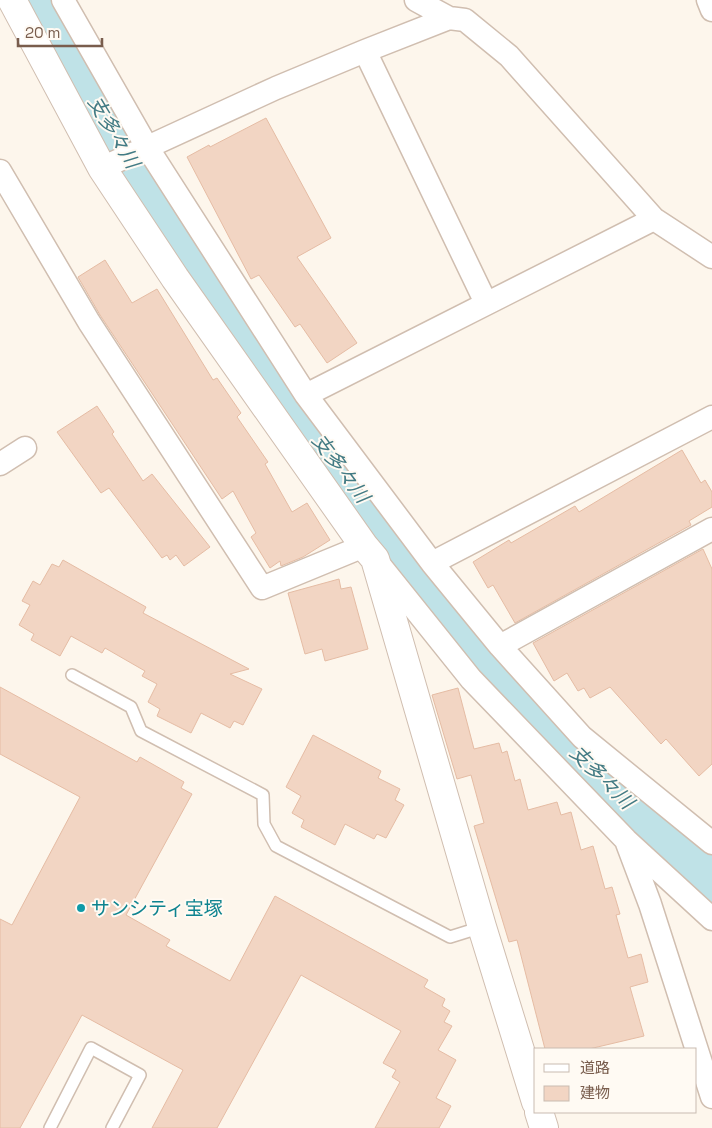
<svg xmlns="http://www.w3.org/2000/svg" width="712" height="1128" font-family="'Space Grotesk','Noto Sans JP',sans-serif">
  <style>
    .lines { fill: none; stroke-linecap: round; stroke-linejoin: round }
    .river { stroke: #bfe2e7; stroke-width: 50 }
    .building { fill: #f2d5c3; stroke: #e5bca4 }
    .service-casing { stroke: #d0beb0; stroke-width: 14 }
    .minor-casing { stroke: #d0beb0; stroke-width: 25 }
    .tertiary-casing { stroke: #d0beb0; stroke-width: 30 }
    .service { stroke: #fff; stroke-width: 11 }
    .minor { stroke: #fff; stroke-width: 22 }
    .tertiary { stroke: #fff; stroke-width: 28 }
    .culture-dot { fill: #0f9aa8; stroke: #fffaf3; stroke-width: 2 }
    .labels { text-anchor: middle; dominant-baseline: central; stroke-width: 4; stroke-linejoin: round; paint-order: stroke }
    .culture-label { font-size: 19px; fill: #0d838f; stroke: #fffaf3; text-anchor: start }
    .water-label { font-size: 20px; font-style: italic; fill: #437b84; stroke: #fffaf3 }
  </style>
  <rect width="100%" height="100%" fill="#fdf6ec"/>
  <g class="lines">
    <path class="river" d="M43 0 108 127 268 370 366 503 473 636 602 781 712 879"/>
  </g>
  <path class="building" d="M266 118 331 238 297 257 357 343 327 363 300 324 295 327 259 275 251 279 187 157 209 145 210 147Z
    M105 260 132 303 157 289 213 380 217 378 241 413 237 417 268 462 265 464 292 512 307 503 330 540 303 557 281 566 280 561 270 568 251 537 256 533 233 491 222 499 100 315 78 277Z
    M97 406 114 432 112 434 143 481 152 474 210 547 184 566 176 555 170 560 167 555 162 558 109 488 101 493 57 432Z
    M682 450 701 483 705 480 712 492V507L689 521 691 525 515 623 493 585 488 588 473 562 509 540 511 543 575 506 579 512Z
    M703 549 712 569V764L699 776 666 739 661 744 610 687 590 698 584 688 578 691 567 673 554 681 533 643Z
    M63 560 146 607 143 613 249 669 230 674 262 689 243 725 234 721 230 728 201 713 191 733 157 716 160 709 148 702 157 684 142 676 145 671 105 648 102 653 71 636 60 656 31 640 34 634 19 625 30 605 22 601 33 581 40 585 52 564 59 567Z
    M339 579 341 589 351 587 368 649 325 661 322 649 305 654 288 593Z
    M0 687 137 762 140 757 184 782 181 788 192 794 126 915 170 940 166 946 230 981 275 896 428 980 424 987 445 999 442 1006 450 1011 444 1022 452 1026 438 1050 456 1060 436 1098 451 1106 439 1128H375L400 1082 392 1077 396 1070 383 1063 401 1031 301 975 217 1128H152L183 1070 82 1015 20 1128H0V919L12 925 80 797 0 754Z
    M458 688 474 749 499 743 502 753 507 751 515 781 520 779 528 810 557 802 561 815 571 812 581 850 593 846 605 889 612 887 620 914 616 915 628 958 641 954 648 982 630 987 644 1036 589 1049H545L517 940 509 942 474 826 484 823 471 775 457 779 432 695Z
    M313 735 381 771 378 778 400 789 395 800 404 805 386 838 377 834 374 839 345 824 335 845 301 827 304 820 292 813 301 796 286 787Z"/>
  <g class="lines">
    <g class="service-casing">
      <path id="service" d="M72 675 131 707 141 731 263 795 264 824 276 846 450 937 482 927
        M50 1128 91 1048 140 1075 112 1128"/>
    </g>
    <g class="minor-casing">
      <path id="minor" d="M63 0 147 147 306 395 432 563 500 646 582 737 712 843
        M416 0 449 18
        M708 0 712 10
        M365 51 486 303
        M102 168 276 88 365 51 449 18 465 20 509 56 654 219 712 257
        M0 171 89 322 262 588 364 546
        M306 395 654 219
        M0 464 25 448
        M378 563 471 679 626 840 712 919
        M432 563 712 417
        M500 646 712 529
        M627 843 650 904 712 1097"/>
    </g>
    <g class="tertiary-casing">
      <path id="tertiary" d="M12 0 102 168 175 278 364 546 375 559 482 927 536 1102
        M539 1112 544 1128"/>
    </g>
    <use href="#service" class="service"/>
    <use href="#minor" class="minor"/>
    <use href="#tertiary" class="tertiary"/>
  </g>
  <circle class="culture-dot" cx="81" cy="908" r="5"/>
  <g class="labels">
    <g class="culture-label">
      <text x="91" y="908">サンシティ宝塚</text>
    </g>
    <g class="water-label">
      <text transform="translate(114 132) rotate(59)">支多々川</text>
      <text transform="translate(341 468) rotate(53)">支多々川</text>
      <text transform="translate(602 777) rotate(45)">支多々川</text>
    </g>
  </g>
  <rect x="534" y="1048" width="162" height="65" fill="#fffaf3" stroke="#c9bbb1"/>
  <rect x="544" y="1064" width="25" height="8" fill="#ffffff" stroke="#c9bbb1"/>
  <text x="580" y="1073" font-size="15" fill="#795d4d">道路</text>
  <rect x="544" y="1086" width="25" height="15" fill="#f2d5c3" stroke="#c9bbb1"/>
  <text x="580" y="1098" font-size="15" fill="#795d4d">建物</text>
  <path d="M18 38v8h84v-8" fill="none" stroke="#795d4d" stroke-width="2.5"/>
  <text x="25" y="38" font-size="15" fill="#795d4d" stroke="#fffaf3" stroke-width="4" paint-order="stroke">20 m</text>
</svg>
